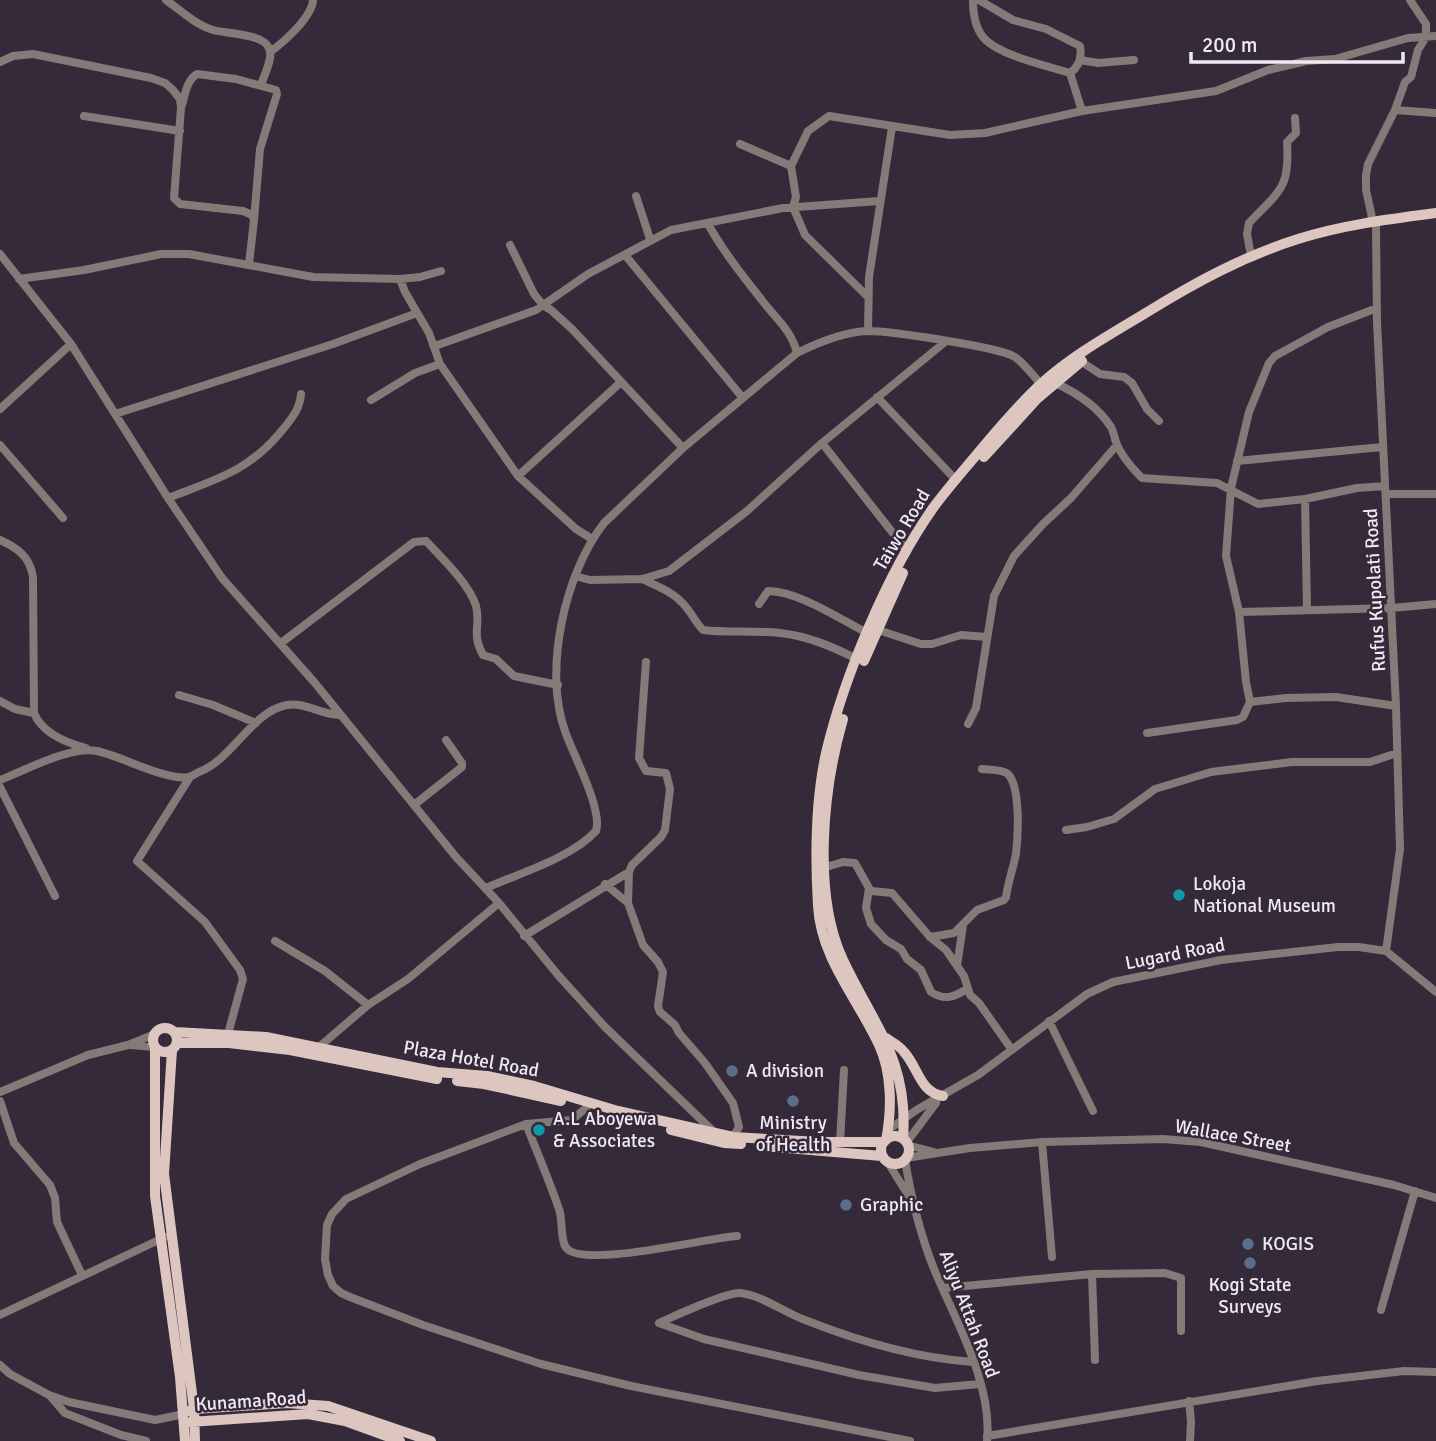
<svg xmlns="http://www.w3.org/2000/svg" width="1436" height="1441" font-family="Signika,sans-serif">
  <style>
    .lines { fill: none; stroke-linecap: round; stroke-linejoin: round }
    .minor { stroke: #857a77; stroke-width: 8 }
    .major { stroke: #ddc6bf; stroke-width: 10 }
    .culture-dot { fill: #0f9aa8; stroke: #352a3a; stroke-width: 2.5 }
    .service-dot { fill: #5c6f8a; stroke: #352a3a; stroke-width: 2.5 }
    .labels { text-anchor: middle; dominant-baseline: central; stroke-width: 5; stroke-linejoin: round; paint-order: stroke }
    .street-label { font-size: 19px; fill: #f0e9f4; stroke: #352a3a }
    .poi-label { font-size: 19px; fill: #f0e9f4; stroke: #352a3a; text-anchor: start }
  </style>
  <rect width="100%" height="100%" fill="#352a3a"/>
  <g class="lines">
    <path class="minor" d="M166 0C180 10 196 25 213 30 227 34 262 33 269 48 274 57 264 75 261 85
      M973 0C973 12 975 27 983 37 997 55 1048 66 1070 73L1082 111
      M979 0 1013 20 1046 29 1080 46C1082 57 1080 66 1070 73
      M270 52C284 42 312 17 313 0
      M1080 60 1098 63 1134 60
      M0 62 13 56 33 54 151 78 165 83 173 90 180 99 181 108 174 198 180 204 243 211 252 215 254 220 249 264
      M182 105C185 94 187 80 197 74L236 79 276 90 277 94 260 149 254 220
      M1395 110 1436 113
      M84 116 180 131
      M740 144 791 166 808 131 829 116 950 135 985 133 1082 111 1216 91 1268 70 1306 61 1335 59 1408 38 1436 36
      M791 166 796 197 793 207 805 235 868 297
      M636 196 650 239
      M1373 222 1366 190V175L1368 164 1395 110 1405 82 1411 77 1418 50 1426 37V24L1410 0
      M708 224C723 251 742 275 761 299 775 318 791 329 797 353
      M1376 227 1377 322 1396 706 1400 849 1386 951
      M510 245 534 294 543 305 551 310 572 329 683 448
      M0 254 71 344 168 498 222 578 315 683 456 857 499 903 558 975 605 1027 715 1133
      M625 255 742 397
      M1251 256 1247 234 1249 223C1280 190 1290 189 1287 142L1296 133 1295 118
      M19 279 84 270 161 254H189L313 277 400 279 420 277 441 271
      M400 279 405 292 429 333 440 364 518 476 576 529 592 539
      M868 331 869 277 892 127
      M435 346 536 310 588 274 671 230 783 208 879 201
      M1082 362 1100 374 1124 377 1132 383 1147 409 1159 421
      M1055 383C1075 392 1098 407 1111 427 1114 432 1114 437 1116 442 1121 456 1132 468 1142 478L1217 483 1258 504 1305 499 1357 488 1385 486
      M877 397 956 480
      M371 400 415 373 440 364
      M0 409 71 344
      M115 414 333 344 417 313
      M822 443 907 551
      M0 445 63 518
      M1237 461 1382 447
      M518 476 621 382
      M1387 494H1436
      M168 498C217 479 250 471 284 428 293 417 300 408 301 394
      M1305 499 1307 609
      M0 540C18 548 30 557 33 577L34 713C42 733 67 743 86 748
      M575 576 590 580 642 579 669 571 747 511 822 443 945 342
      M642 579C659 587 674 592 686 607 692 614 696 623 703 630 728 633 754 630 780 633 808 636 833 647 857 659
      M759 604 768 591C798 591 840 619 867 633
      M1239 612 1391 608 1436 604
      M878 630 921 644H932L961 635 987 637
      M281 643 414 542 426 541C441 557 470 585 476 606 481 625 471 634 483 655L496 659 514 676 558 685
      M646 662 639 758 646 771 666 773 670 789 665 830 661 837 632 865 629 872 628 903 643 945 658 962 663 972 658 1006 660 1012 675 1025 679 1033 705 1063 733 1103 739 1127 733 1137
      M179 695 213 705 256 723
      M0 701 15 709 34 713
      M1250 702 1246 682 1239 612 1226 556 1231 488 1249 412 1269 363 1275 356 1328 327 1377 308
      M968 724 976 708 994 596 1014 556 1043 524 1071 498 1117 445
      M1147 733 1237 720 1243 717 1250 702 1286 698 1336 697 1396 706
      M190 777 137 861 205 922 240 970 243 979 228 1034
      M0 780C26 770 69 746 97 751 121 756 166 781 189 777 193 776 196 773 199 772 232 760 252 711 287 705 305 702 320 714 339 715
      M0 787 55 896
      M414 805 462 767V763L446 740
      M1066 830 1087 827 1114 819 1155 789 1211 772 1292 762H1370L1397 753
      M826 867 843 862 855 863 869 888 866 908 871 924 886 940 901 949 907 959 921 970 931 992C945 1001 954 997 967 989
      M605 884 628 903
      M486 888C520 873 571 858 596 831 603 809 573 755 565 731 543 670 565 573 604 523L683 448 797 353C819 342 843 332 868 331 889 331 1000 347 1015 357 1025 364 1033 376 1041 384
      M869 888 871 891 892 893 930 937 946 950 964 976 970 995 979 1003 1012 1050
      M524 936 629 872
      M930 937 954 933 977 910 1004 900 1006 897C1008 882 1013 869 1016 854 1018 836 1021 788 1008 774 1002 769 989 770 982 769
      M275 941 325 971 368 1005
      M957 966 963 925
      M1049 1021 1093 1111
      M131 1045 155 1047
      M319 1047 368 1005 408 979 499 903
      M0 1092 88 1055 128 1045 155 1034
      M0 1101 14 1143 50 1185 55 1198 57 1222 82 1275
      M587 1107 572 1120 526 1124 420 1164 346 1199 332 1214 327 1225 325 1259 328 1275 333 1286 341 1293 350 1297 423 1325 541 1364 631 1386 910 1441
      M526 1124C537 1152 549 1180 559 1209 563 1220 560 1235 565 1246 576 1271 710 1237 737 1236
      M888 1130 918 1109 978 1075 1087 994 1113 982 1221 960 1338 947H1359L1386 951 1436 992
      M1042 1142 1052 1257
      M840 1143 844 1070
      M906 1143 936 1103
      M907 1145 934 1152
      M906 1158 970 1148 1042 1142 1163 1139 1201 1142 1394 1185 1436 1198
      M905 1160C911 1197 920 1234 934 1269 955 1320 993 1384 987 1441
      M887 1161 908 1195
      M1092 1274 1095 1360
      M943 1288 1092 1274 1165 1273 1181 1278V1331
      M1381 1310 1415 1191
      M0 1315 165 1237
      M659 1323C674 1316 727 1292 740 1293 762 1295 785 1313 805 1320 858 1341 916 1358 973 1362
      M659 1323 704 1339 859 1375 935 1388 980 1384
      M0 1365 10 1374 49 1395 69 1402 155 1420 184 1414
      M51 1397 65 1413 121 1435 146 1441
      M1189 1401 1191 1421 1190 1441
      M987 1436 1317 1381 1404 1371 1436 1372"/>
    <path class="major" d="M984 457 1037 399 1082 361
      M864 661 903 573
      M843 719C823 788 812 894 843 960 874 1026 909 1060 903 1139
      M153 1040a12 12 0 1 1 24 0a12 12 0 1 1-24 0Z
      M175 1032 266 1037 437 1072 487 1076 534 1086 618 1111 733 1137 819 1142H884
      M886 1038C892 1042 900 1046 904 1052 918 1067 920 1093 943 1096
      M177 1043H229L290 1050 437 1079
      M155 1048V1196L180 1377 185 1441
      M172 1050 164 1174 194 1409 195 1441
      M457 1081 484 1084 561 1101
      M671 1130 724 1143 741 1144
      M881 1150a14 14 0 1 1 28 0a14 14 0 1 1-28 0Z
      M886 1140C892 1110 892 1073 879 1045 858 999 821 959 818 906 815 856 815 803 826 753 844 676 888 572 933 508 947 489 963 471 978 453 998 429 1019 404 1042 383 1074 354 1113 333 1149 311 1196 282 1244 256 1298 239 1342 225 1390 219 1436 213
      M761 1146 882 1156
      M189 1411 194 1409 287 1403 328 1406 431 1441
      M190 1422 308 1414 345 1421 400 1441"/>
  </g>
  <g class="culture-dot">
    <circle cx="1179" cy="895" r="7"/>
    <circle cx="539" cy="1130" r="7"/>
  </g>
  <g class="service-dot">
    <circle cx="732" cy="1071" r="7"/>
    <circle cx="793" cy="1101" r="7"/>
    <circle cx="846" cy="1205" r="7"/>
    <circle cx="1248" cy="1244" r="7"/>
    <circle cx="1250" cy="1263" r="7"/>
  </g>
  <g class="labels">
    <g class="street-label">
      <text transform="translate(902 530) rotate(-59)">Taiwo Road</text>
      <text transform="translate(1375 590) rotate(-93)">Rufus Kupolati Road</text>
      <text transform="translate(1175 954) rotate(-11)">Lugard Road</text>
      <text transform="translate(471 1059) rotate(10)">Plaza Hotel Road</text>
      <text transform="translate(1233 1136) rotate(10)">Wallace Street</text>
      <text transform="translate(969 1314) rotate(69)">Aliyu Attah Road</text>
      <text transform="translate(251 1401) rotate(-4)">Kunama Road</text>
    </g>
    <g class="poi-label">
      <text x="1193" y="884">Lokoja<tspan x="1193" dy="22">National Museum</tspan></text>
      <text x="746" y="1071">A division</text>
      <text x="553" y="1119">A.L Aboyewa<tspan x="553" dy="22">&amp; Associates</tspan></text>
      <text x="793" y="1123" text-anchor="middle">Ministry<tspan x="793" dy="22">of Health</tspan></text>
      <text x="860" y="1205">Graphic</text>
      <text x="1262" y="1244">KOGIS</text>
      <text x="1250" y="1285" text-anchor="middle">Kogi State<tspan x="1250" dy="22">Surveys</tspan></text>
    </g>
  </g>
  <path d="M1191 52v10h212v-10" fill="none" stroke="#f0e9f4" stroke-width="3.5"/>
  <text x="1202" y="52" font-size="21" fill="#f0e9f4" stroke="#352a3a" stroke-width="5" paint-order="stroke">200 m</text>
</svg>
